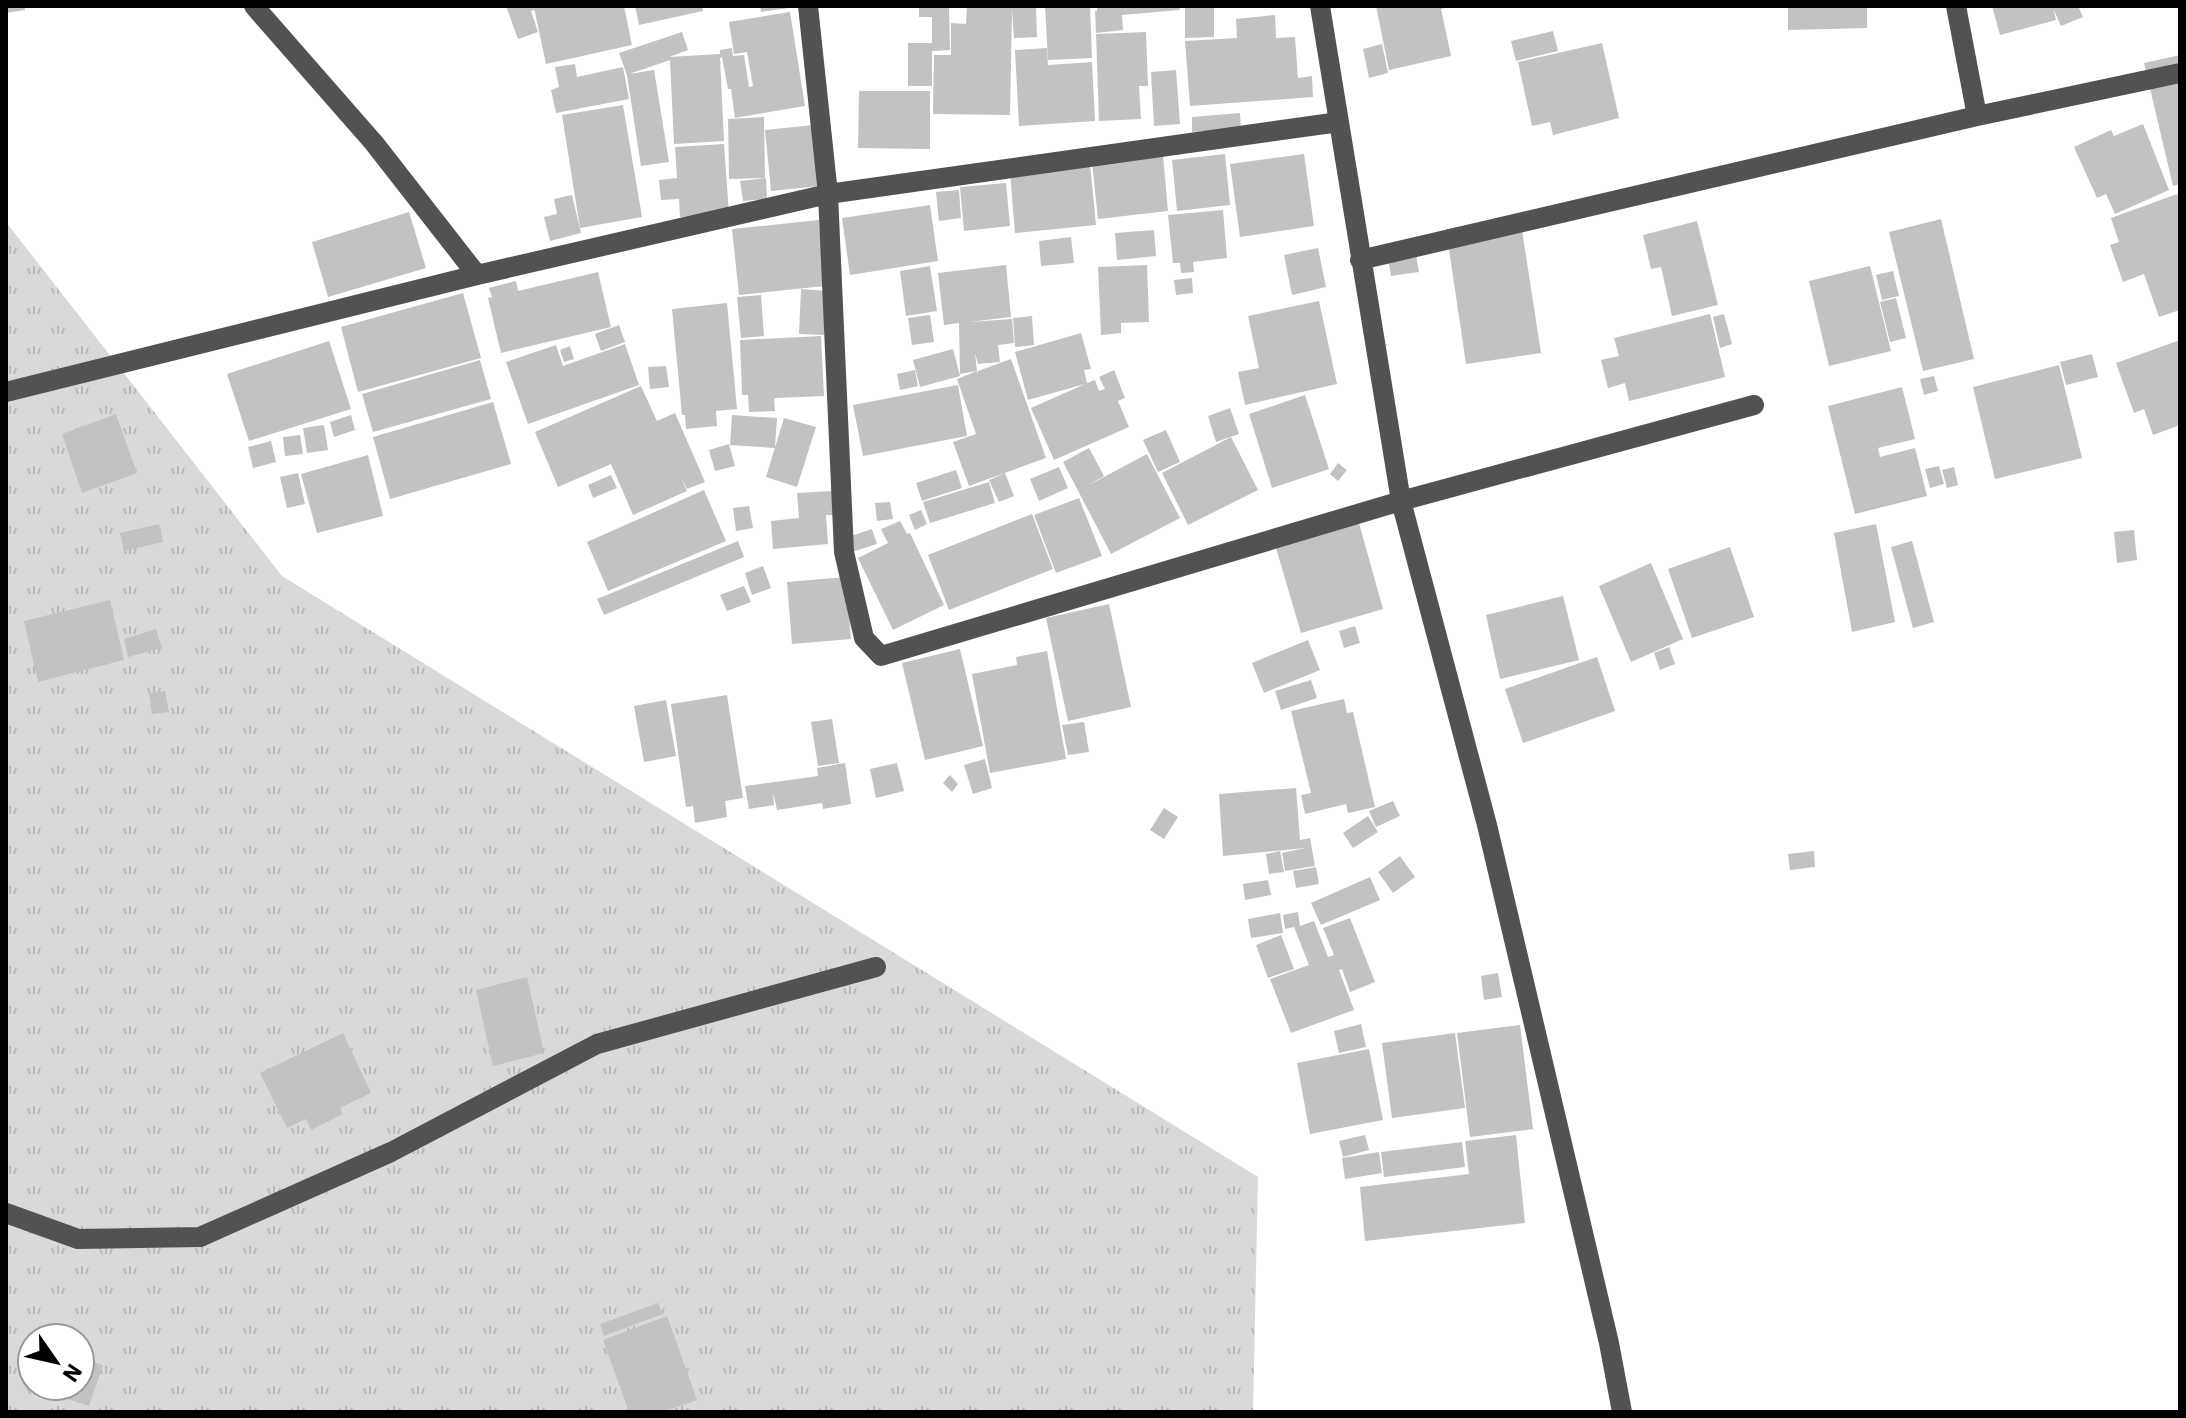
<svg xmlns="http://www.w3.org/2000/svg" width="2186" height="1418" font-family="'IBM Plex Sans',sans-serif">
  <style>
    .grass { fill: url(#grass-tufts); fill-rule: evenodd }
    .building { fill: #c2c2c2 }
    .lines { fill: none; stroke-linecap: round; stroke-linejoin: round }
    .minor { stroke: #525252; stroke-width: 20 }
  </style>
  <defs>
    <pattern id="grass-tufts" width="24" height="20" patternUnits="userSpaceOnUse" patternTransform="scale(2)"><rect width="24" height="20" fill="#d9d9d9"/><path d="M3 7l-1-3M5 7V3M7 7l1-3M15 17l-1-3M17 17v-4M19 17l1-3" fill="none" stroke="#b8b8b8"/></pattern>
  </defs>
  <rect width="100%" height="100%" fill="#fff"/>
  <path class="grass" d="M6 222 282 576 1258 1177 1253 1412H6ZM32 1338H80V1386H32Z"/>
  <path class="building" d="M6 6H24L25 10 6 13Z
    M506 6H533L534 10 531 11 538 32 518 39Z
    M543 6H624L632 45 546 64 534 8Z
    M635 6H702L703 11 639 25Z
    M760 6H788L789 8 761 12Z
    M919 6H949L950 50 932 51V86H908V43H932V17H919Z
    M967 6H1036L1037 37 1014 38 1012 10 1010 115 933 114 934 55H951V23L966 24Z
    M1045 6H1090L1092 58 1048 60Z
    M1097 6H1179L1180 10 1122 15 1123 30 1096 33 1095 11H1097Z
    M1185 6H1214V37L1185 38Z
    M1376 6H1450L1441 9 1451 56 1389 70Z
    M1788 6H1867V28L1788 30Z
    M1992 6H2053L2056 20 2000 35Z
    M2058 6H2078L2083 17 2061 26 2053 8Z
    M790 12 805 106 735 118 731 89H728L722 57 720 58 724 141 674 144 670 60 629 74 654 70 669 162 641 166 627 75 619 53 682 32 688 50 669 57 720 54V50L732 48 733 56 744 55 749 87 753 86 747 52 734 54 729 22Z
    M1275 15 1276 38 1295 37 1298 78 1312 76 1313 97 1190 106 1185 41 1237 38 1236 19Z
    M1553 31 1558 51 1516 61 1511 41Z
    M1146 32 1148 86H1139L1141 119 1099 121 1096 34Z
    M1602 43 1619 118 1553 135 1550 122 1532 126 1518 62Z
    M1382 44 1388 73 1369 78 1363 49Z
    M1047 48 1048 65 1092 62 1095 121 1019 126 1015 50Z
    M2180 55V184L2173 186 2144 63Z
    M575 64 577 77 623 67 629 99 556 113 551 90 559 87 555 67Z
    M1176 70 1180 124 1154 126 1151 72Z
    M859 91H930V149L858 148Z
    M623 105 642 217 580 228 562 115Z
    M1240 113 1241 129 1192 132V117Z
    M764 117 765 178 729 179 728 119Z
    M2143 124 2169 190 2115 214 2106 194 2097 198 2074 147 2111 130 2114 136Z
    M813 125 819 186 771 191 765 130Z
    M724 144 729 214 680 217 679 199 661 200 659 180 677 178 675 147Z
    M1225 154 1230 205 1177 211 1172 160Z
    M1304 154 1314 226 1240 237 1230 164Z
    M1163 155 1168 211 1098 219 1092 162Z
    M1090 164 1096 225 1015 233 1010 172Z
    M766 178 767 199 743 201 740 181Z
    M1006 183 1010 226 964 231 960 187Z
    M959 190 961 218 939 221 936 192Z
    M2177 194 2180 204V310L2159 317 2144 274 2123 282 2110 245 2119 242 2111 218Z
    M572 195 581 233 550 241 544 217 557 214 554 199Z
    M930 205 938 261 850 275 842 218Z
    M1223 210 1227 258 1193 262 1194 272 1181 273 1180 263H1173L1168 215Z
    M409 212 426 268 328 297 312 242Z
    M1520 217 1541 353 1466 364 1446 229Z
    M1941 219 1974 359 1923 371 1889 232Z
    M819 220 825 286 739 295 732 229Z
    M1697 221 1718 305 1672 316 1661 267 1651 269 1643 235Z
    M1154 230 1156 256 1117 260 1115 233Z
    M1071 237 1074 263 1041 266 1039 241Z
    M1318 248 1326 287 1292 295 1284 255Z
    M1415 248 1419 272 1391 276 1387 253Z
    M1006 265 1011 317 969 322 1012 319 1014 343 998 345 1000 362 978 364 975 353 977 371 960 374 959 323 944 325 938 273Z
    M1147 265 1149 322 1121 323V333L1101 335 1098 267Z
    M930 266 937 311 906 316 900 271Z
    M1870 266 1891 351 1829 366 1809 281Z
    M1893 271 1899 296 1882 300 1876 275Z
    M598 272 611 327 501 353 488 298 492 297 489 288 516 281 518 291Z
    M1192 278 1193 293 1176 295 1174 280Z
    M801 289 827 291 824 335 799 334Z
    M463 293 481 358 358 392 341 327Z
    M761 295 764 336 741 338 737 297Z
    M1896 298 1906 338 1890 342 1880 302Z
    M1319 301 1337 384 1245 405 1238 372 1259 368 1248 316Z
    M727 303 737 409 716 411 717 426 686 429 685 415H682L672 309Z
    M1710 314 1725 377 1629 401 1625 383 1608 388 1601 360 1619 356 1614 338Z
    M1724 314 1732 344 1720 348 1713 317Z
    M930 315 934 342 912 345 908 318Z
    M1032 316 1034 345 1015 347 1013 318Z
    M619 325 625 342 601 351 595 334Z
    M1081 333 1091 369 1084 370 1087 383 1095 380 1099 391 1105 389 1099 377 1114 370 1125 398 1118 401 1129 427 1054 460 1031 408 1085 384 1028 400 1015 352Z
    M821 336 824 396 774 398 775 411 749 412 748 395H742L740 340Z
    M2180 340V425L2153 435 2144 409 2134 413 2116 363Z
    M329 341 351 409 249 441 227 374Z
    M625 344 639 385 528 424 506 362 556 345 563 366Z
    M570 346 574 359 564 362 560 350Z
    M953 349 960 376 920 387 913 360Z
    M2092 354 2098 377 2066 385 2060 362Z
    M1011 359 1046 458 988 479 986 474 988 479 969 486 953 442 976 434 957 379 977 371 978 373V371Z
    M480 360 491 399 373 432 362 394Z
    M2059 365 2082 458 1995 479 1973 387Z
    M666 366 669 387 650 389 648 367Z
    M915 370 918 386 900 390 897 374Z
    M1934 376 1938 391 1924 395 1920 379Z
    M958 385 967 436 863 456 853 405Z
    M641 386 657 421 675 413 705 482 687 489 681 478 687 491 633 515 611 464 558 487 535 432Z
    M1902 387 1915 439 1878 448 1880 457 1915 448 1927 496 1855 514 1828 406Z
    M1305 395 1329 469 1272 488 1249 414Z
    M493 402 511 464 390 499 373 437Z
    M1230 408 1239 434 1216 442 1208 416Z
    M116 414 137 473 82 493 62 434Z
    M351 415 355 430 334 437 330 422Z
    M732 415 777 418 775 448 730 445Z
    M784 418 816 427 797 487 766 477Z
    M324 425 328 450 307 453 303 428Z
    M1166 430 1180 462 1158 472 1143 440Z
    M300 435 303 454 285 456 283 437Z
    M1231 437 1258 490 1188 525 1162 473Z
    M271 441 276 462 253 468 248 447Z
    M729 444 735 466 715 471 709 450Z
    M1089 448 1104 476 1087 486 1147 454 1180 518 1111 554 1063 462Z
    M368 455 383 516 317 533 301 474Z
    M1338 463 1347 470 1338 481 1330 474Z
    M1939 466 1944 484 1930 488 1925 469Z
    M1059 467 1068 488 1039 501 1030 479Z
    M1954 467 1958 485 1947 488 1942 470Z
    M956 470 962 488 922 501 916 483Z
    M298 473 305 504 287 508 280 477Z
    M1005 473 1014 496 999 502 989 480Z
    M611 475 617 488 593 498 588 485Z
    M989 482 995 503 930 523 923 502Z
    M704 490 726 541 608 591 587 542Z
    M832 491 833 515H826L828 544 773 549 771 521 799 518 797 493Z
    M1079 498 1102 556 1056 573 1034 515Z
    M890 502 893 519 877 521 875 503Z
    M749 506 753 528 736 531 733 508Z
    M921 510 927 524 915 530 909 515Z
    M1032 514 1053 569 949 610 928 555Z
    M900 521 907 534 910 533 944 605 893 630 858 558 888 543 881 529Z
    M1359 523 1383 609 1301 633 1276 548Z
    M159 524 163 542 124 551 120 533Z
    M1876 524 1895 622 1852 632 1834 533Z
    M872 529 877 544 852 552 848 537Z
    M2134 530 2137 560 2117 563 2114 532Z
    M738 541 744 557 604 615 597 599Z
    M1912 541 1934 622 1913 628 1891 547Z
    M1730 547 1754 617 1692 638 1668 569Z
    M1651 563 1683 639 1631 662 1599 586Z
    M763 566 771 588 752 595 745 573Z
    M846 577 851 639 792 644 787 582Z
    M744 586 751 602 727 611 720 595Z
    M1563 596 1579 660 1500 679 1486 615Z
    M110 600 124 660 38 682 24 621Z
    M1109 604 1131 707 1068 721 1046 618Z
    M1355 626 1360 643 1344 648 1339 631Z
    M156 629 162 648 128 657 124 639Z
    M1308 640 1320 670 1264 693 1252 663Z
    M1669 647 1675 664 1660 670 1654 653Z
    M960 649 983 746 925 760 902 663Z
    M1047 651 1066 759 990 773 972 674 1017 665 1016 657Z
    M1597 657 1615 711 1523 743 1505 689Z
    M1311 680 1317 698 1281 710 1275 691Z
    M165 691 169 712 152 714 149 693Z
    M727 695 743 798 725 801 727 817 695 823 693 806 686 807 671 704Z
    M1344 699 1347 713 1353 712 1375 807 1348 813 1346 804 1305 814 1301 795 1311 793 1291 711Z
    M666 700 676 756 644 762 634 706Z
    M832 719 839 763 818 766 811 722Z
    M1084 722 1089 752 1068 755 1062 725Z
    M985 759 992 788 973 794 964 765Z
    M845 763 851 804 823 809 822 803 777 810 773 792 774 805 749 809 745 786 818 776 817 768Z
    M897 763 904 791 876 798 870 769Z
    M950 775 958 784 952 792 943 783Z
    M1296 788 1300 840 1310 838 1315 866 1285 871 1282 853 1305 848 1223 856 1219 794Z
    M1393 801 1400 816 1376 827 1369 811Z
    M1164 808 1178 817 1164 839 1150 830Z
    M1368 816 1378 832 1353 848 1343 833Z
    M1280 851 1284 872 1269 874 1266 854Z
    M1814 851 1815 867 1790 870 1788 854Z
    M1400 856 1415 877 1393 893 1378 872Z
    M1316 867 1319 884 1296 888 1293 871Z
    M1370 877 1380 900 1321 925 1311 903Z
    M1268 880 1271 895 1245 900 1243 884Z
    M1298 912 1300 926 1314 921 1328 957 1334 955 1323 928 1350 918 1375 982 1350 992 1342 969 1339 970 1354 1010 1291 1033 1270 979 1309 965 1294 927 1285 929 1283 915Z
    M1280 913 1283 933 1251 938 1248 919Z
    M1281 935 1294 969 1268 978 1256 945Z
    M1498 973 1502 997 1484 1000 1481 976Z
    M527 977 544 1053 493 1066 476 990Z
    M1361 1024 1366 1047 1339 1053 1334 1031Z
    M1520 1025 1533 1129 1470 1137 1457 1033Z
    M343 1033 371 1093 340 1108 343 1114 311 1130 306 1119 287 1128 260 1073Z
    M1455 1033 1465 1108 1392 1118 1382 1043Z
    M1369 1049 1383 1120 1310 1134 1297 1063Z
    M1365 1135 1369 1150 1343 1157 1339 1141Z
    M1516 1135 1525 1223 1365 1241 1360 1187 1469 1174 1465 1141Z
    M1462 1142 1465 1167 1384 1177 1381 1152Z
    M1379 1152 1382 1173 1345 1179 1342 1158Z
    M658 1303 663 1314 604 1336 600 1324Z
    M667 1316 697 1400 663 1412H629L603 1340Z
    M28 1341 32 1343V1375L19 1371Z
    M80 1358 103 1365 89 1406 31 1387 80 1386Z"/>
  <g class="lines">
    <path class="minor" d="M254 6 374 143 477 275
      M808 6 828 194 844 552 864 638 881 656 1401 501 1754 405
      M1320 6 1401 501 1487 825 1609 1343 1622 1412
      M1956 6 1977 116
      M1360 260 1977 116 2180 73
      M6 392 477 275 828 194 1339 122
      M6 1213 78 1239 200 1237 391 1152 597 1044 876 967"/>
  </g>
  <rect width="2186" height="1418" fill="none" stroke="#000000" stroke-width="16"/>
  <g transform="translate(56 1362) rotate(124)"><circle r="38" fill="#ffffff" stroke="#999999" stroke-width="2"/>
  <path d="M0-6L14 30L0 20L-14 30Z" fill="#000000"/>
  <text y="-12" font-size="22" font-weight="bold" text-anchor="middle" fill="#000000">N</text>
  </g>
</svg>
